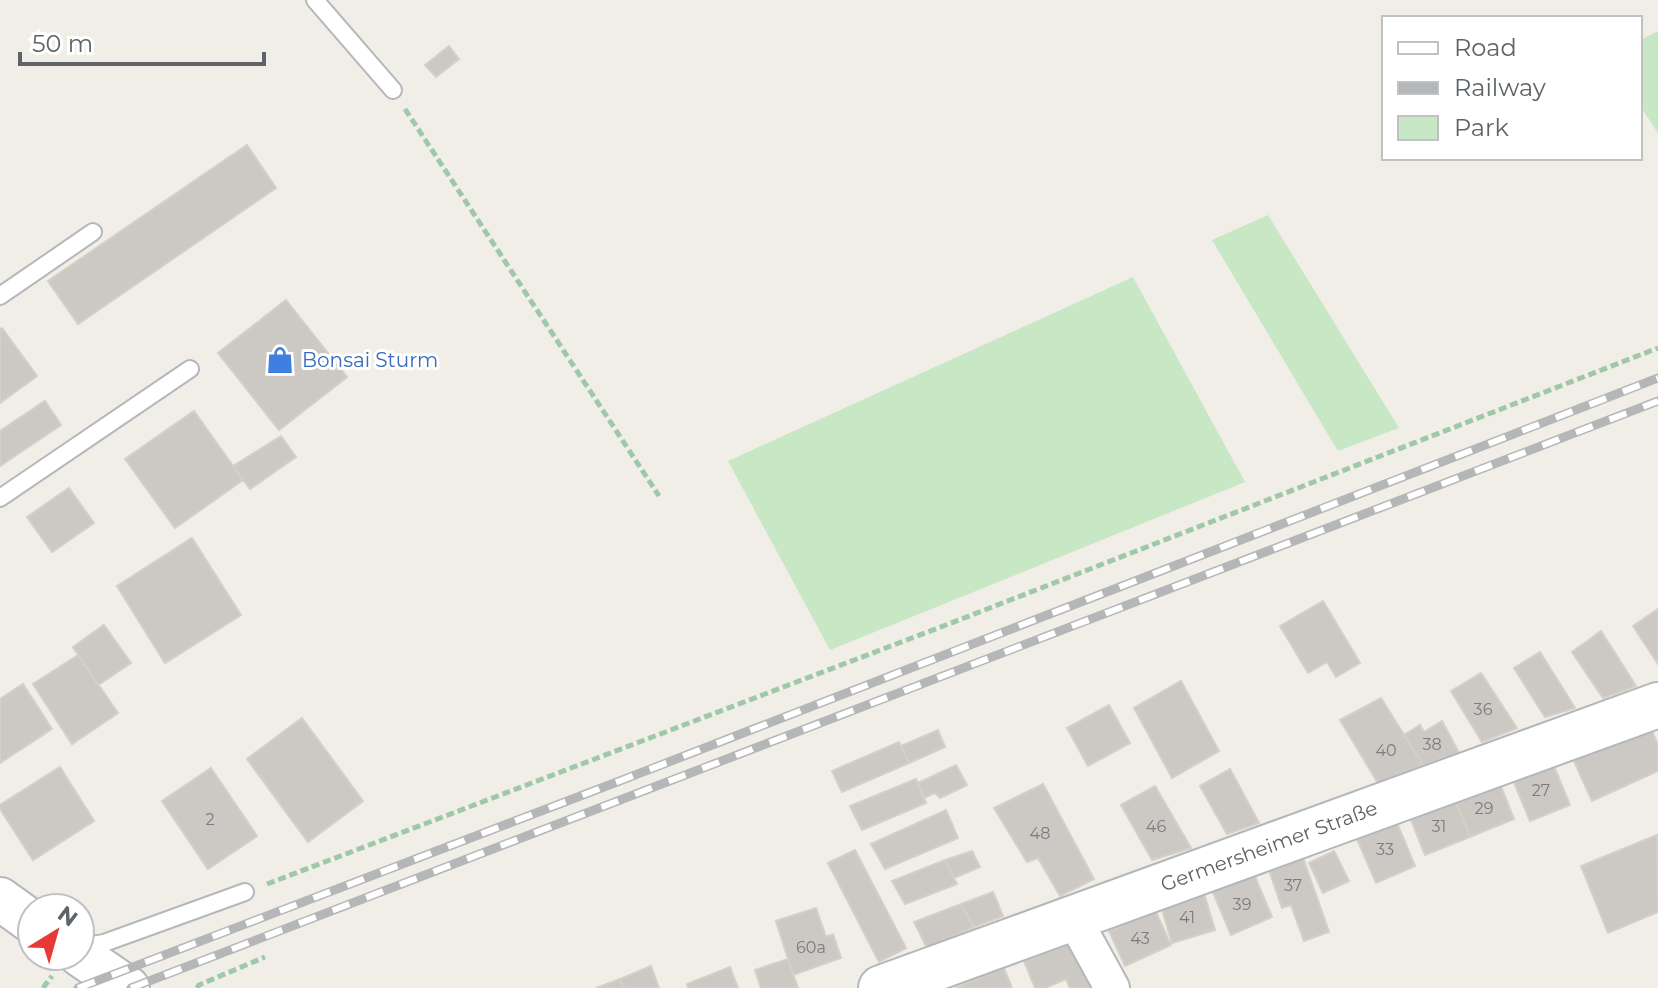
<svg xmlns="http://www.w3.org/2000/svg" width="1658" height="988" font-family="Montserrat,sans-serif">
  <style>
    .green { fill: #c7e7c5 }
    .building { fill: #ccc9c4; stroke: #d5cfc5; stroke-width: 2 }
    .lines { fill: none; stroke-linecap: round; stroke-linejoin: round }
    .service-casing { stroke: #b4b8bb; stroke-width: 20 }
    .minor-casing { stroke: #b4b8bb; stroke-width: 38 }
    .tertiary-casing { stroke: #b4b8bb; stroke-width: 46 }
    .secondary-casing { stroke: #b3b7bb; stroke-width: 48 }
    .path { stroke: #9ec8a8; stroke-width: 5; stroke-dasharray: 8 4; stroke-linecap: butt }
    .service { stroke: #fff; stroke-width: 16 }
    .minor { stroke: #fff; stroke-width: 34 }
    .tertiary { stroke: #fff; stroke-width: 42 }
    .secondary { stroke: #fff; stroke-width: 44 }
    .rail-casing { stroke: #b5b6b7; stroke-width: 9 }
    .rail { stroke: #fff; stroke-width: 6; stroke-dasharray: 18; stroke-linecap: butt }
    .labels { text-anchor: middle; dominant-baseline: central; stroke-width: 6; stroke-linejoin: round; paint-order: stroke }
    .number-label { font-size: 16px; fill: #7a7c7e }
    .shop-label { font-size: 20px; fill: #366cbe; stroke: #fff; text-anchor: start }
    .street-label { font-size: 20px; fill: #5e6367; stroke: #fff }
  </style>
  <rect width="100%" height="100%" fill="#f0eee7"/>
  <path class="green" d="M1658 31V133L1640 106V40Z
    M1268 215 1399 428 1338 451 1212 240Z
    M1133 277 1245 482 830 650 728 461Z"/>
  <path class="building" d="M449 46 459 59 436 77 425 65Z
    M247 145 276 188 78 324 48 281Z
    M286 300 347 377 279 430 218 353Z
    M2 328 37 376 0 403V329Z
    M45 401 61 425 0 466V431Z
    M194 411 243 480 175 528 125 459Z
    M281 436 296 457 250 489 233 466Z
    M69 488 94 523 52 552 27 517Z
    M192 538 241 615 165 663 117 586Z
    M1323 601 1360 663 1336 677 1327 662 1308 673 1280 626Z
    M1658 609V664L1633 626Z
    M104 625 131 663 98 685 73 647Z
    M1601 631 1636 686 1603 698 1572 652Z
    M1540 652 1575 708 1545 717 1514 668Z
    M78 655 118 713 72 744 33 684Z
    M1481 673 1517 728 1482 742 1451 691Z
    M1181 681 1219 751 1172 778 1134 708Z
    M23 684 52 729 0 763V699Z
    M1381 698 1423 765 1378 783 1340 720Z
    M1109 705 1130 743 1088 766 1067 728Z
    M302 718 363 801 308 842 247 759Z
    M1646 718 1658 745V771L1592 801 1570 752Z
    M1442 721 1459 753 1423 765 1404 735 1420 725 1424 732Z
    M938 730 945 747 909 763 901 746Z
    M899 742 909 763 842 792 832 771Z
    M1551 759 1570 805 1530 821 1511 775Z
    M956 765 967 785 940 798 935 793 924 798 918 783Z
    M60 767 94 821 33 860 0 809V805Z
    M211 768 257 836 208 869 162 801Z
    M1230 769 1259 823 1227 834 1200 786Z
    M916 779 926 803 862 830 850 806Z
    M1498 779 1514 819 1470 837 1454 797Z
    M1043 784 1094 879 1060 896 1038 858 1027 862 994 808Z
    M1155 786 1191 848 1152 860 1121 805Z
    M1454 797 1470 837 1425 855 1409 815Z
    M946 810 958 838 885 869 871 844Z
    M1394 816 1415 866 1376 883 1354 832Z
    M1657 835 1658 912 1608 933 1581 866Z
    M855 850 906 948 879 962 828 863Z
    M972 851 980 867 954 878 945 860Z
    M1334 851 1349 881 1323 893 1309 863Z
    M1301 852 1329 932 1304 941 1291 905 1282 908 1267 864Z
    M945 860 957 884 905 904 892 881Z
    M1253 872 1272 917 1231 935 1212 890Z
    M1203 890 1215 930 1172 943 1160 903Z
    M993 892 1003 916 974 927 961 904Z
    M961 904 974 927 927 948 914 922Z
    M816 908 826 937 833 934 841 958 793 975 776 921Z
    M1155 910 1171 945 1125 966 1109 931Z
    M1075 942 1099 985 1091 988H1070L1066 979 1045 988H1035L1024 961Z
    M788 959 798 988H761L755 970Z
    M651 966 659 988H624L620 979Z
    M730 967 738 988H688L687 984Z
    M1004 968 1012 988H955Z
    M620 979 624 988H596Z"/>
  <g class="lines">
    <g class="service-casing">
      <path id="service" d="M315 0 393 90
        M0 296 93 232
        M0 498 190 369
        M80 947 104 943 245 892"/>
    </g>
    <g class="minor-casing">
      <path id="minor" d="M1073 917 1112 988"/>
    </g>
    <g class="tertiary-casing">
      <path id="tertiary" d="M0 899 32 922
        M80 955 128 988"/>
    </g>
    <g class="secondary-casing">
      <path id="secondary" d="M881 988 1658 705"/>
    </g>
    <path class="path" d="M405 109 659 496
      M267 884 946 625 1658 348
      M43 988 52 976
      M197 988 199 985 265 957"/>
    <use href="#service" class="service"/>
    <use href="#minor" class="minor"/>
    <use href="#tertiary" class="tertiary"/>
    <use href="#secondary" class="secondary"/>
    <g class="rail-casing">
      <path id="rail" d="M78 988 617 782 1658 378
        M131 988 1658 401"/>
    </g>
    <use href="#rail" class="rail"/>
  </g>
  <defs>
    <g id="shop-bare" transform="scale(2.16)"><path d="M-5-2.5h2.3a2.7 3.5 0 0 1 5.4 0H5L5.5 6h-11ZM-1.5-2.5h3a1.5 2.3 0 0 0-3 0Z" fill="#3f7fe0" stroke="#fff" stroke-width="2.5" paint-order="stroke"/></g>
  </defs>
  <g fill-rule="evenodd">
    <use href="#shop-bare" x="280" y="360"/>
  </g>
  <g class="labels">
    <g class="number-label">
      <text x="1483" y="709">36</text>
      <text x="1432" y="744">38</text>
      <text x="1386" y="750">40</text>
      <text x="1541" y="790">27</text>
      <text x="1484" y="808">29</text>
      <text x="210" y="819">2</text>
      <text x="1156" y="826">46</text>
      <text x="1439" y="826">31</text>
      <text x="1040" y="833">48</text>
      <text x="1385" y="849">33</text>
      <text x="1293" y="885">37</text>
      <text x="1242" y="904">39</text>
      <text x="1187" y="917">41</text>
      <text x="1140" y="938">43</text>
      <text x="811" y="947">60a</text>
    </g>
    <g class="shop-label">
      <text x="302" y="360">Bonsai Sturm</text>
    </g>
    <g class="street-label">
      <text transform="translate(1269 846) rotate(-20)">Germersheimer Straße</text>
    </g>
  </g>
  <rect x="1382" y="16" width="260" height="144" fill="#ffffff" stroke="#bfc1c2" stroke-width="2"/>
  <rect x="1398" y="42" width="40" height="12" fill="#ffffff" stroke="#bfc1c2" stroke-width="2"/>
  <text x="1454" y="56" font-size="24" fill="#5e6367">Road</text>
  <rect x="1398" y="82" width="40" height="12" fill="#b5b6b7" stroke="#bfc1c2" stroke-width="2"/>
  <text x="1454" y="96" font-size="24" fill="#5e6367">Railway</text>
  <rect x="1398" y="116" width="40" height="24" fill="#c7e7c5" stroke="#bfc1c2" stroke-width="2"/>
  <text x="1454" y="136" font-size="24" fill="#5e6367">Park</text>
  <g transform="translate(56 932) rotate(37)"><circle r="38" fill="#ffffff" stroke="#bfc1c2" stroke-width="2"/>
  <path d="M0-6L14 30L0 20L-14 30Z" fill="#e73a37"/>
  <text y="-12" font-size="22" font-weight="bold" text-anchor="middle" fill="#5e6367">N</text>
  </g>
  <path d="M20 52v12h244v-12" fill="none" stroke="#5e6367" stroke-width="4"/>
  <text x="32" y="52" font-size="24" fill="#5e6367" stroke="#ffffff" stroke-width="6" paint-order="stroke">50 m</text>
</svg>
